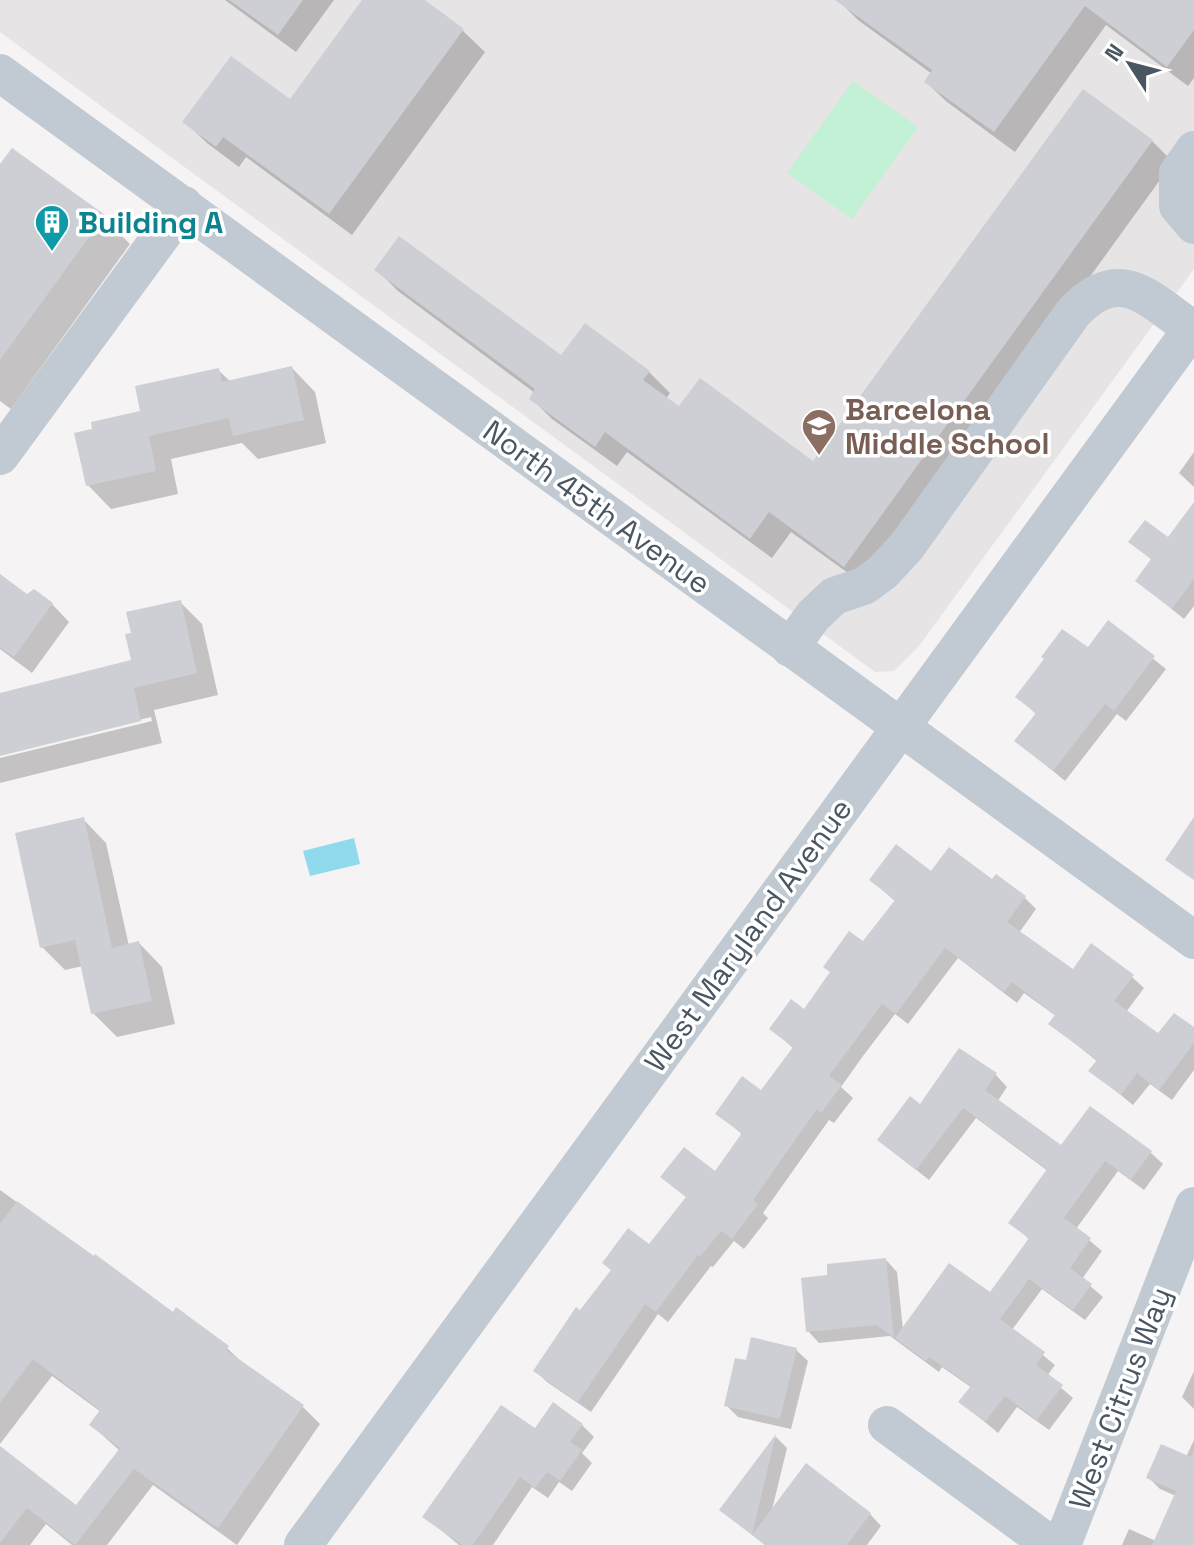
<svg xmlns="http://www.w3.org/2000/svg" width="1194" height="1545" font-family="'Space Grotesk',sans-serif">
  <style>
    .education { fill: #e6e4e5 }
    .green { fill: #c3f1d5 }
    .water { fill: #90daee }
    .shadow { fill: #0003 }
    .building { fill: #cdcfd5 }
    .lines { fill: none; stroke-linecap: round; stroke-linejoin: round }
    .minor { stroke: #c1cad2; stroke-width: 38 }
    .labels { text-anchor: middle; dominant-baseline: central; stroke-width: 7; stroke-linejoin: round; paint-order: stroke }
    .culture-label { font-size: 30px; font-weight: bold; fill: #0d838f; stroke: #fff; text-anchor: start }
    .education-label { font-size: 30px; font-weight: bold; fill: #785e54; stroke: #fff; text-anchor: start }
    .street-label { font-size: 30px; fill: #4a5661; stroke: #fff }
  </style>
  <rect width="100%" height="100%" fill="#f5f3f3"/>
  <path class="education" d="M0 0H1194V269L919 646 894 671 875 672 0 32Z"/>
  <path class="green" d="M853 81 918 127 852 219 787 173Z"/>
  <path class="water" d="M354 838 360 864 310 876 303 851Z"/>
  <path class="shadow" d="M225 0H334L296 52Z
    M365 0H421L463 31 485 52 352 235 246 157 239 167 207 143 185 122 290 102Z
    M838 0H1194V78L1188 86 1106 25 1015 152 947 102 926 82 932 74 858 20Z
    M1152 141 1173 162 866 586 791 532 772 558 627 452 617 466 552 419 531 398 535 393 398 291 377 270 562 358 649 372 670 393 666 399 680 409 814 464Z
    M0 168 103 217 130 244 11 409 0 401Z
    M292 368 315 392 326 443 258 459 242 443 171 459 178 494 111 509 88 485 143 412 218 370 231 382Z
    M1194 452V487L1179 473Z
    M1194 506V606L1184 619 1137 581 1153 561 1131 541 1169 540Z
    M0 577 28 597 52 604 69 622 32 673 0 649Z
    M180 602 202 624 218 695 154 710 162 743 0 783V758L152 721 151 717 0 754V695L133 662Z
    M1108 623 1166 669 1126 721 1117 714 1065 781 1017 741 1037 715 1018 697 1047 659 1088 650Z
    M83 819 106 843 129 946 139 943 162 967 175 1024 117 1037 93 1013 83 966 65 970 42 947Z
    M931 874 993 882 1025 898 1036 909 1019 933 1073 971 1132 977 1144 988 1126 1012 1159 1036 1194 1030V1070L1172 1100 1150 1084 1133 1105 1091 1071 1098 1062 1051 1024 1056 1016 1024 993 1017 1003 958 958 908 1024 895 1014 863 1056 841 1087 853 1098 834 1123 829 1120 763 1213 768 1218 744 1249 734 1241 713 1267 711 1266 668 1322 658 1314 591 1412 547 1382 535 1370 613 1271 650 1247 687 1198 663 1177 715 1174 743 1135 718 1114 762 1093 794 1049 772 1029 804 1012 896 902 871 880Z
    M960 1050 996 1075 1007 1087 997 1102 1061 1148 1090 1108 1151 1153 1163 1164 1144 1190 1118 1171 1076 1229 1102 1251 1082 1279 1103 1297 1085 1320 1042 1289 1012 1330 1055 1365 1047 1376 1073 1398 1049 1430 1017 1407 998 1433 961 1402 972 1388 942 1367 939 1372 890 1336 819 1343 808 1331 829 1277 886 1260 897 1272 903 1330 990 1295 1030 1240 1010 1222 1048 1171 976 1118 929 1180 879 1140 921 1107Z
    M0 1190 173 1315 227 1348 246 1366 302 1406 320 1424 237 1545 153 1485 107 1545H72L46 1524 30 1545H0V1447L76 1507 120 1451 91 1425 101 1412 52 1376 0 1444Z
    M796 1350 808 1361 791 1429 738 1417 726 1405 747 1362Z
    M1194 1371V1409L1182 1397Z
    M582 1425 594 1437 582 1453 592 1463 572 1491 559 1482 548 1498 532 1487 493 1545H459L425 1517 535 1431Z
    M776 1437 787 1448 771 1514H870L881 1526 867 1545H765L722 1510Z
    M1194 1440V1545H1122L1129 1529 1156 1541 1176 1496 1160 1489 1148 1477 1186 1457Z"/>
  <path class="building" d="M229 0H303L278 35Z
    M362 0H425L464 29 329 214 223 137 216 147 182 122 231 56 290 99Z
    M835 0H1194V30L1167 67 1085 6 994 132 924 82 932 70Z
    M1083 89 1153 140 844 567 769 512 750 539 605 432 595 447 529 399 535 389 374 270 399 236 561 355 585 323 650 371 643 380 679 406 700 378 813 461Z
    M12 148 105 215 0 360V164Z
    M292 366 304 420 233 436 229 418 149 436 156 471 86 486 74 433 92 429 91 422 140 411 135 386 219 368 222 382Z
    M1194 502V579L1172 609 1135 581 1151 559 1128 542 1145 520 1168 537Z
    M0 574 27 594 34 589 53 603 14 657 0 647Z
    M181 600 197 673 134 688 141 721 0 756V693L131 660 125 634 131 633 126 612Z
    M1108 620 1155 656 1114 711 1105 704 1053 771 1014 741 1036 713 1015 697 1044 659 1041 657 1062 629 1088 647Z
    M84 817 112 948 139 941 152 1001 91 1014 75 940 40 948 15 833Z
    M1194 817V880L1165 860Z
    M896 844 931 871 949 847 992 879 996 874 1026 896 1007 922 1073 969 1091 943 1134 975 1114 1001 1158 1033 1174 1013 1194 1027V1043L1159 1090 1137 1073 1121 1095 1088 1071 1097 1060 1048 1024 1055 1015 1012 982 1004 992 945 948 896 1014 882 1004 852 1045 829 1076 842 1085 821 1113 817 1109 753 1200 758 1204 732 1239 721 1231 700 1257 698 1255 656 1312 645 1304 578 1402 533 1371 576 1307 580 1310 611 1270 602 1263 628 1228 649 1244 686 1197 660 1177 684 1147 715 1171 742 1133 715 1114 742 1076 761 1090 793 1047 769 1029 791 999 804 1009 830 972 823 967 849 931 863 941 895 900 869 880Z
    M959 1048 997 1073 985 1090 1061 1145 1090 1106 1152 1151 1131 1180 1105 1161 1064 1218 1091 1238 1070 1268 1092 1284 1073 1310 1029 1279 1000 1319 1045 1352 1036 1365 1063 1385 1037 1420 1005 1396 985 1422 958 1402 971 1386 929 1357 926 1361 895 1338 949 1263 990 1292 1029 1238 1008 1223 1047 1169 963 1108 916 1170 877 1140 910 1096 920 1104Z
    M17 1201 94 1256 95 1254 173 1312 176 1307 229 1346 226 1350 304 1405 218 1528 134 1469 75 1545 27 1508 0 1543V1446L76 1505 120 1448 89 1425 100 1410 33 1359 0 1403V1224Z
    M886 1258 894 1338 877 1325 806 1332 801 1278 827 1275V1264Z
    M751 1337 797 1348 780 1419 724 1406 735 1358 746 1360Z
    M553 1402 583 1424 570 1442 582 1450 560 1481 547 1472 535 1488 520 1477 473 1545H462L422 1517 501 1405 535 1428Z
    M776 1434 752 1535 719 1510Z
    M1161 1444 1191 1457 1194 1449V1545H1152L1176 1491 1146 1478Z
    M806 1463 871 1513 847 1545H765L752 1535Z"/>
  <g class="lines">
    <path class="minor" d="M0 73 1194 940
      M1194 150 1178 173V206L1194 225
      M0 456 184 205
      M790 648 813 616 834 596 864 586 883 572 907 546 1073 313C1119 263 1148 298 1192 329
      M887 1425 1051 1545
      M303 1545 1194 326
      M1062 1545 1194 1206"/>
  </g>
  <defs>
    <g id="building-pin" transform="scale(1.8)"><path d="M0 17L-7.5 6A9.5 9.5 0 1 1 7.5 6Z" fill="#0f9aa8" stroke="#fff"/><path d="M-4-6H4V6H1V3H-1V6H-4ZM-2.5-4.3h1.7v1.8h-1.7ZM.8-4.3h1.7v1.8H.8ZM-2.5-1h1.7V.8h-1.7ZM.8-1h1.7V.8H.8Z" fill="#fff"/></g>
    <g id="school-pin" transform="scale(1.8)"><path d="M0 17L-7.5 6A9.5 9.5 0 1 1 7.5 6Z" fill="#8d6e63" stroke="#fff"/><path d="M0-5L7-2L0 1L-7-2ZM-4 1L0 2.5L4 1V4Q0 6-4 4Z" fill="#fff"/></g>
  </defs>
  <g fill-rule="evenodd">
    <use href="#building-pin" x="52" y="222"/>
    <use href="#school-pin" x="819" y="426"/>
  </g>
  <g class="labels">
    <g class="culture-label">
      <text x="78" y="222">Building A</text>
    </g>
    <g class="education-label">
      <text x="845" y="409">Barcelona<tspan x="845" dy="34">Middle School</tspan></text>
    </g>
    <g class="street-label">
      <text transform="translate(597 507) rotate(36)">North 45th Avenue</text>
      <text transform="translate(748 935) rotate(-54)">West Maryland Avenue</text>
      <text transform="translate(1120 1398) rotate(-69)">West Citrus Way</text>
    </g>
  </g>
  <g transform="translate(1130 64) rotate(306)" stroke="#ffffff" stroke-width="6" paint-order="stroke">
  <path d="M0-6L14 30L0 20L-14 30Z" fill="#4a5661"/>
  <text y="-12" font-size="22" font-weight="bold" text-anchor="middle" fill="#4a5661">N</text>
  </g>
</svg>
